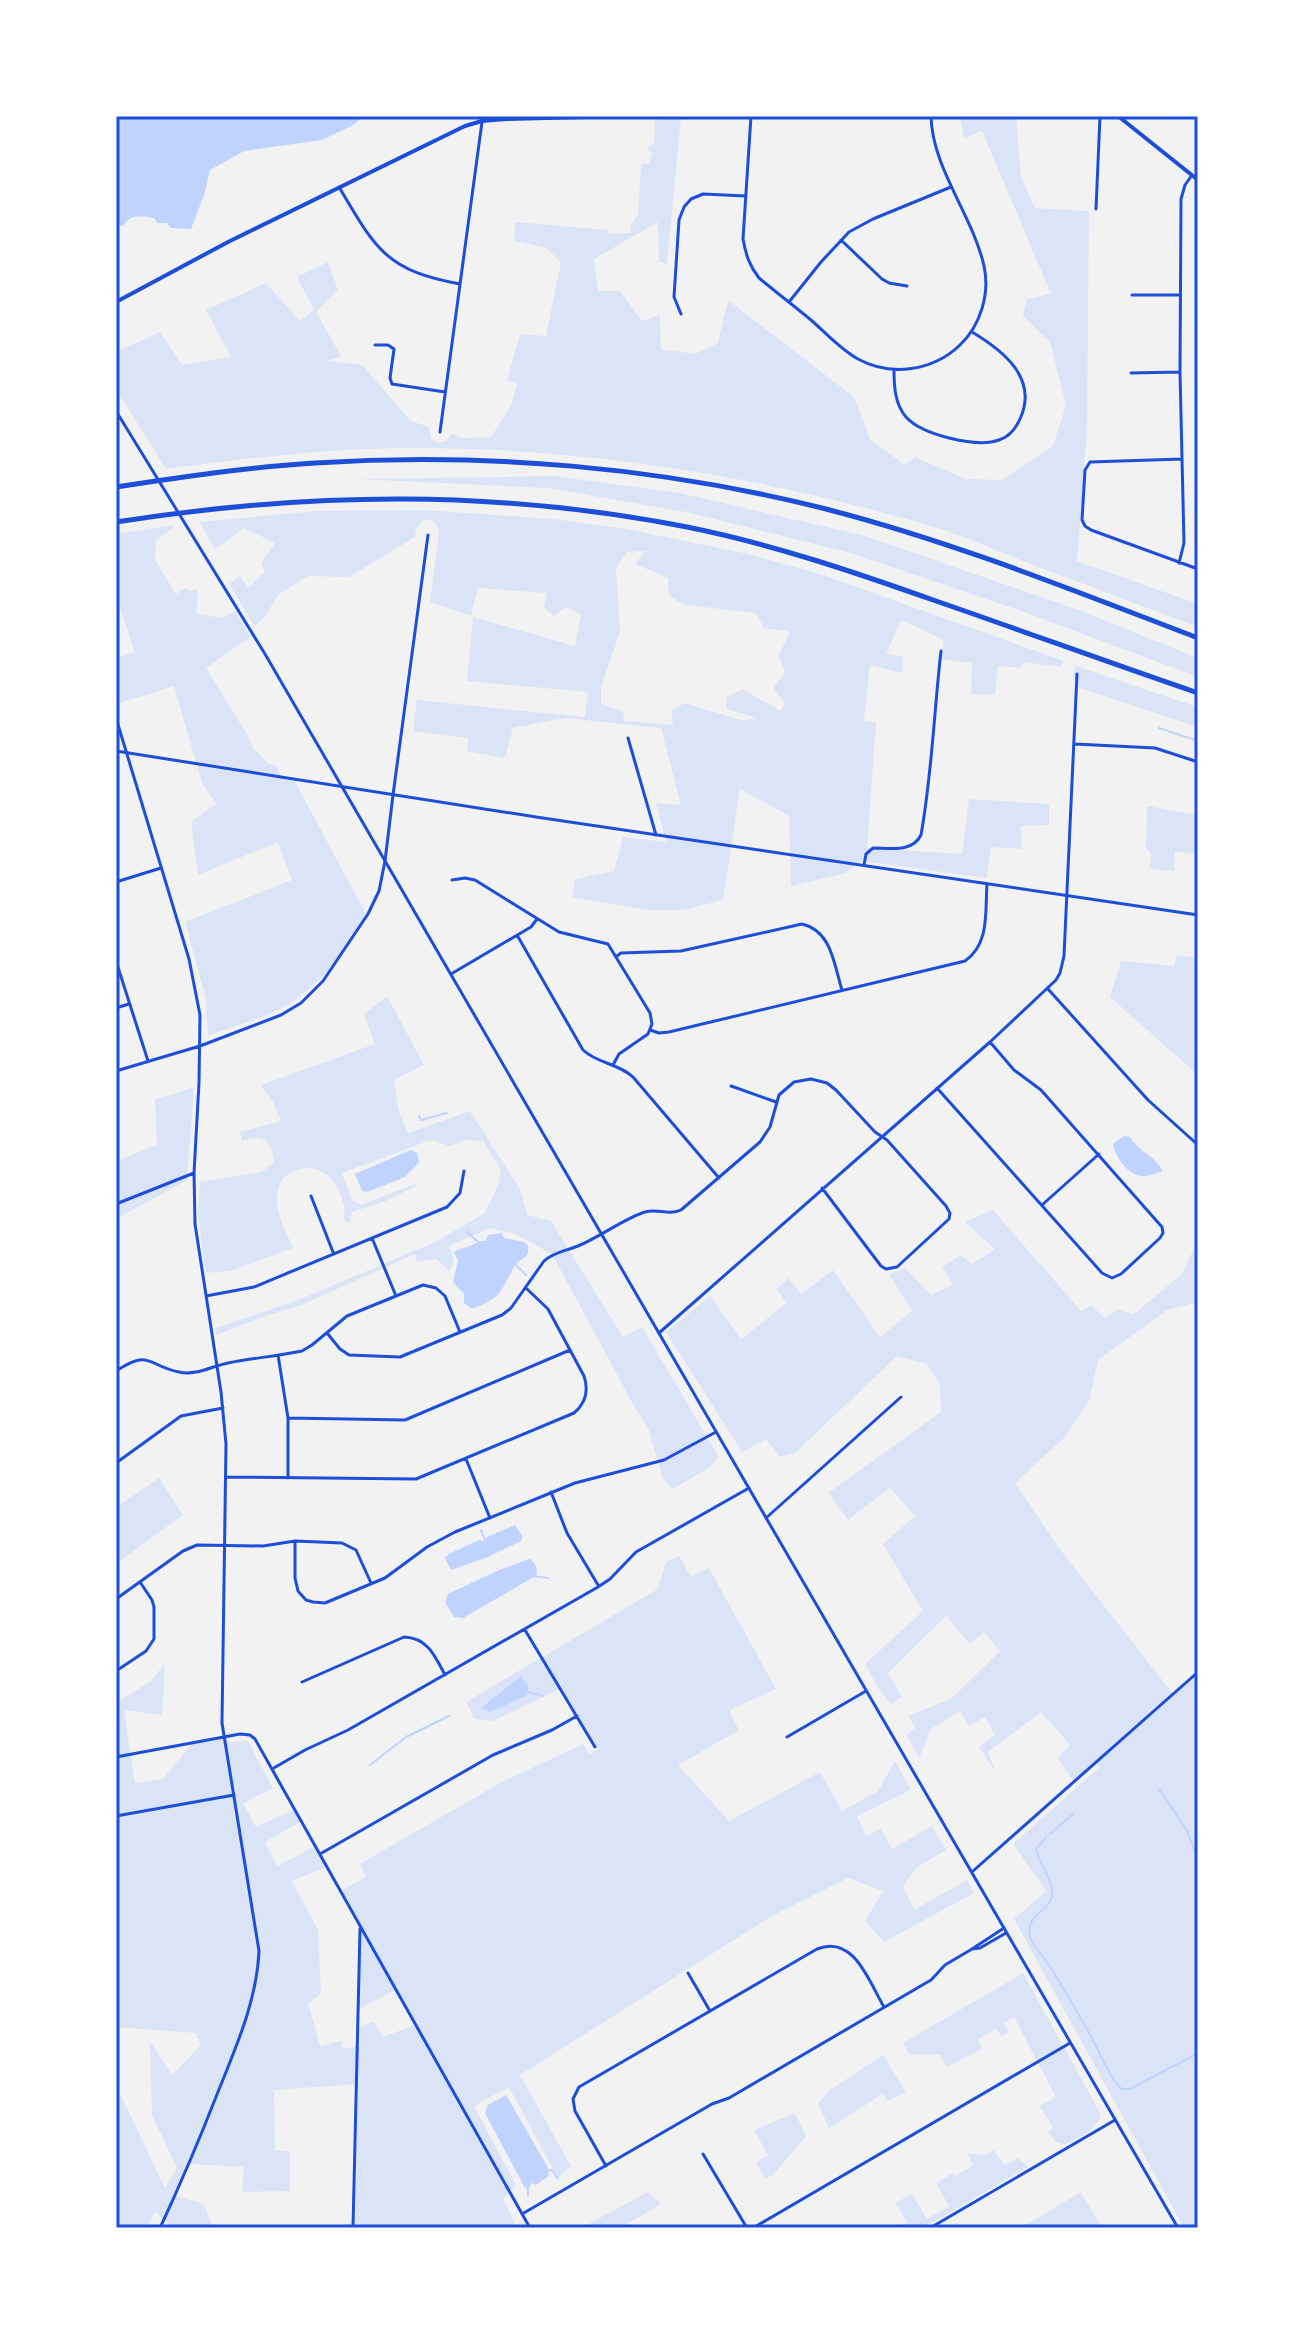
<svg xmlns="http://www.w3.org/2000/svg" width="1314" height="2344" font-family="Arial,sans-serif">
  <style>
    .green { fill: #dbe4f7; fill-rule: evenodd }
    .water { fill: #bfd3fe }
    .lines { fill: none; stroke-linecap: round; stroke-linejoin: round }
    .stream { stroke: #bfd3fe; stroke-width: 2 }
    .minor { stroke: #1d4ed8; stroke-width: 3 }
    .tertiary { stroke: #1d4ed8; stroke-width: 3 }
    .secondary { stroke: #1d4ed8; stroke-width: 4 }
    .motorway { stroke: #1d4ed8; stroke-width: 5 }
    .neatline { fill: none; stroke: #1d4ed8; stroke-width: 3 }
  </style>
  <rect width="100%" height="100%" fill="#f2f2f2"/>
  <path class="green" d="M960 116H1016L1021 177 1035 208 1089 211 1087 429 1077 561 1198 604V627C1141 606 1085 584 1028 563 998 551 968 538 938 528 766 477 592 448 413 448 330 448 248 458 166 469L116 389V352L160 332 182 365 231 357 206 310 266 283 300 321 314 310 297 277 328 262 338 290 316 312 341 356 327 361 362 365 411 421 429 427 431 439 438 443 446 441 451 434 464 438 491 437 512 404 517 383 507 380 520 334 546 336 561 262 545 247 514 241 515 222 607 230 609 234 631 233V225L638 214 641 164H649L652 152 648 150 649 146 654 145 655 120 681 118 667 264 659 262 658 222 594 259 598 291H620L642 321 660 315 661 349 695 354 718 343 728 300 854 397 870 439 905 465 915 457 966 479 1002 480 1053 446 1066 405 1050 342 1023 316 1027 299 1051 294 982 131 964 138Z
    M554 476 680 493 865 536 1076 609 1198 658V677L1013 608 850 553 686 512 547 488 356 479Z
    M424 510 554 519 627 529 748 554 820 574 1064 661 1060 667 1024 662 1020 668 998 666 995 695 971 694 972 663 941 659 944 640 901 620 886 654 903 657 902 673 870 665 864 721 876 723 867 848 962 854 969 799 1049 804V825L1021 826 1022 849 991 847 987 878 861 861 846 873 791 886 789 816 740 789 723 900 683 910H649L572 897 575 879 614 871 623 837 666 842 656 803 681 805 661 728 565 718 513 728 505 758 467 751 468 738 413 731 417 700 585 717 588 692 467 681 473 617 575 646 581 614 565 607 554 616 544 608 547 593 478 588 471 616 430 602 439 531 434 521 424 519 416 529 415 537 349 577 308 576 279 594 263 619 254 626 229 584 240 576 248 588 265 572 261 563 275 543 244 528 215 549 199 522 317 511ZM645 551 635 564 668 578 669 596 685 605 756 613 764 628 790 631 779 655 785 673 773 688 785 703 781 711 742 689 726 698 727 709 756 718 744 721 685 703 671 710 673 725 624 721 623 711 601 704V687L620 632 616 569 627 552Z
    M174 525V527L156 541 155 560 176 594 185 588 190 591 198 589 197 614 222 618 235 611 250 637 206 668 248 736 253 748 269 764 276 765 281 776 293 778 367 916C344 952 317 991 278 1010 256 1021 231 1027 208 1036L206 999 185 922 292 880 278 842 198 875 191 822 216 804 202 783 174 686 120 703 116 692V658L135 652 119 604 116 605V534Z
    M1076 666 1198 707V727L1077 687 1073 675Z
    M1147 806 1198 815V868L1196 854 1175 851 1174 871 1150 869 1151 853 1146 849Z
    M1177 955 1198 958V1075L1110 997 1121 961 1174 966Z
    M387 996 424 1065 394 1080 398 1108 408 1133 470 1111 521 1191 527 1215 551 1221 623 1337 642 1327 719 1457 710 1467 673 1489 663 1479 649 1430 633 1404 552 1254 513 1233 490 1228 449 1246 454 1261 449 1271 437 1259 417 1262 415 1254 304 1304 266 1316 216 1335 215 1328 301 1299 435 1242 485 1213 498 1185 501 1170 483 1141 466 1140 449 1146 435 1141H428L342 1173 352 1200 361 1205 415 1184 416 1186 386 1201 352 1212 350 1222 348 1223 343 1218C346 1208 343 1202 340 1193 327 1156 275 1162 277 1200 277 1216 287 1233 293 1248L230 1271 205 1273 198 1212 200 1182 262 1172 274 1162C271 1140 264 1133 242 1141L240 1132 281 1121 273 1102 261 1085 375 1044 364 1014Z
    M194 1087 187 1180 116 1219V1161L157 1145 155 1100Z
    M993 1210 1081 1311 1091 1305 1105 1318 1118 1309 1133 1315 1182 1274 1198 1240V1302L1167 1310 1098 1360 1089 1401 1065 1437 1015 1483 1062 1552 1173 1694 1198 1673V2228H1184L1014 1919 1046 1891 1013 1844 1100 1767 1097 1763 1074 1782 1058 1758 1070 1745 1041 1712 988 1752 996 1773 979 1747 995 1735 985 1717 969 1726 960 1711 931 1729 919 1758 906 1735 915 1728 909 1716 952 1698 1000 1651 984 1632 970 1644 946 1616 888 1673 902 1697 891 1704 880 1691 865 1664 923 1611 883 1544 915 1516 890 1488 848 1520 828 1493 941 1412 940 1384 926 1363 896 1357 795 1453 780 1457 766 1439 742 1452 666 1332 710 1296 741 1339 787 1303 776 1289 789 1278 801 1294 833 1270 880 1337 912 1311 889 1274 905 1268 931 1295 953 1285 942 1267 961 1255 972 1264 995 1249 965 1222Z
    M159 1478 183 1515 116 1564V1507Z
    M679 1556 691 1577 709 1568 776 1689 730 1710 731 1716 739 1730 678 1765 729 1821 820 1772 842 1811 878 1791 895 1761 911 1790 857 1816 866 1836 881 1829 892 1849 932 1826 946 1850 916 1868 903 1886 914 1910 967 1880 974 1893 884 1942 865 1921 883 1891 848 1878 772 1916 520 2075 571 2166 558 2178 509 2087 474 2106 516 2185 503 2198 517 2228H355L358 2084 274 2090 275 2151H290V2191L242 2192 244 2167 189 2164 175 2196 204 2204 213 2228H172L155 2211 146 2228H116V2085L165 2188 177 2168 152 2115 150 2041 172 2075 201 2045 196 2033 116 2027V1703L151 1681 165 1663 162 1715 124 1710 135 1783 163 1779 192 1743 224 1738 230 1742 248 1741 273 1788 243 1803 256 1827 295 1809 302 1821 265 1842 277 1866 316 1846 328 1866 292 1881 318 1930 321 1994 308 2003 320 2046 341 2041 343 2049 360 2046 358 2028 374 2022 383 2037 417 2024 397 1989 359 2009 360 1923 342 1890 366 1877 360 1864 500 1783 583 1744 589 1754 598 1749 562 1688 493 1721 475 1719 466 1702 658 1589 666 1562Z
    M1023 1973 1097 2107 1101 2118 1089 2132 1065 2145 1056 2142 1048 2132 1053 2128 1040 2106 1056 2097 1014 2017 1004 2023 1009 2032 1002 2037 996 2029 978 2039 982 2049 946 2067 940 2055 909 2054 903 2043Z
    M883 2055 906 2092 888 2101 883 2094 829 2128 818 2103 830 2090Z
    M795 2113 806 2136 773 2175 765 2179 756 2162 768 2155 754 2130Z
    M993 2150 1005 2165 1018 2158 1028 2167 923 2228H897L907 2222 895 2203 912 2194 927 2219 949 2206 936 2183 953 2173 955 2176 973 2165 967 2153 986 2155Z
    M648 2192 661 2204 620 2228H592L590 2223Z
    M1081 2192 1102 2228H1021Z"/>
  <path class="water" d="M116 116H364L351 126 322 140 244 151 210 170 204 195 191 229 171 228 167 223H157L154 218C140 216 131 213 123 226H116Z
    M1124 1136 1130 1137C1139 1152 1155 1156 1163 1171 1154 1174 1146 1178 1137 1175 1125 1171 1115 1155 1113 1144Z
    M411 1150 417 1153 419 1162 405 1177 367 1192 362 1191 355 1174Z
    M502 1233 504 1238 525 1242 528 1246V1253C524 1260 518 1260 514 1267 500 1293 501 1298 472 1309L464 1303V1294L453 1282 458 1261 454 1252C463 1247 471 1247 479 1241H485L488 1235Z
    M515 1525 523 1537 521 1541 488 1557 451 1570 445 1558 449 1554 479 1540 483 1541 487 1537Z
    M529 1559C535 1561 537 1567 537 1573L532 1578 463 1618 454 1617 445 1602 448 1594 499 1570Z
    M521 1676 529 1687 526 1696 490 1712 481 1708Z
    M506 2095 547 2166 549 2176 536 2185 532 2183 528 2189 525 2188 485 2113 488 2105Z"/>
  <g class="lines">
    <path class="stream" d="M1159 728 1198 741
      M116 833 118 863
      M419 1116 421 1120 447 1113
      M467 1232 477 1241
      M516 1265 526 1275
      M481 1530 485 1540
      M533 1576 548 1578
      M528 1692 543 1696
      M370 1765 406 1737 449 1716
      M1159 1789 1187 1831 1198 1859
      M1050 1834 1073 1814
      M1046 1837 1036 1849C1039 1864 1053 1879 1052 1895 1051 1912 1025 1913 1030 1936 1032 1946 1042 1954 1047 1962 1061 1984 1075 2008 1088 2031 1097 2045 1111 2082 1122 2089H1130L1198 2053
      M547 2171 552 2170 558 2179
      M528 2189V2196"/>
    <path class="minor" d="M751 116 743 239C746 255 749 265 759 278 776 292 794 306 811 320 826 333 841 350 858 359 891 377 933 371 960 345 981 325 990 293 984 266 973 216 932 168 931 116
      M339 187C375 248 386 271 460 284
      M1096 209 1100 116
      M841 240 882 279 889 283 907 286
      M1132 295H1180
      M789 302 821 262 849 232 873 219 951 187
      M681 314 674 297 679 220 684 207 691 199 703 194 746 196
      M375 345H388L394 349 390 378 392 384 445 392
      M894 370C894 387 895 404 906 417 922 435 977 448 999 440 1009 437 1016 428 1020 419 1039 378 1002 350 972 332
      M1131 373 1180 372
      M440 432 482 122
      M1182 459 1090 462 1085 470 1082 520 1085 526 1091 530 1198 569
      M1179 563 1184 543 1180 372 1181 199 1185 185 1192 175
      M116 718 189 959 200 1015 199 1083 194 1173 195 1224 221 1392 226 1444 222 1723 259 1951C257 2000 236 2047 218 2092 200 2138 181 2183 160 2228
      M628 738 656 835
      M1075 744 1155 748 1198 762
      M393 795 428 535
      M864 865 866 854 873 848C890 848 912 853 921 835 932 774 934 712 941 651
      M452 880 465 878 475 880 559 932 608 944 650 1013 652 1024 648 1034 619 1054 613 1065
      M116 882 161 868
      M517 935 583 1050C598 1064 618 1063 633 1077L719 1178
      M617 956 621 953 681 951 802 924C832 931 834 965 842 990
      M116 961 148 1061
      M451 974 531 927 537 919
      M1048 989 1148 1100 1198 1145
      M116 1008 129 1004
      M650 1030 659 1033 669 1032 965 961C990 944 985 911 987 884
      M116 1071 200 1046 281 1015 301 1003 323 981 368 914 379 891 385 861
      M731 1086 776 1102
      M937 1088 1102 1273 1112 1278 1121 1274 1160 1238 1163 1233 1162 1227 1041 1090 1014 1070 990 1042
      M311 1196 333 1252
      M116 1204 194 1173
      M1042 1205 1099 1154
      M372 1238 396 1296
      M206 1296 254 1287 447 1207 460 1193 464 1171
      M327 1333 340 1349 349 1355 400 1357 502 1315 511 1308 544 1261C554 1252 566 1251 578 1246 600 1237 625 1218 645 1212 658 1208 668 1216 681 1210L760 1142 770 1127 779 1095 794 1082 811 1079 827 1083 836 1090 875 1132 887 1140 946 1206 950 1213 949 1219 897 1267 886 1269 881 1266 822 1188
      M659 1333 990 1042 1056 980 1060 973 1064 956 1077 674
      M278 1355 288 1418V1478
      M116 1371C151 1348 147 1366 179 1372 196 1376 212 1366 228 1363 253 1358 278 1356 302 1351L312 1345 347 1316 423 1285 436 1288 445 1296 460 1332
      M288 1418 405 1420 570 1350
      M466 1459 490 1518
      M116 1463 181 1416 223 1408
      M226 1477 416 1479 574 1413C586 1403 589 1391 584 1376L548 1309 527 1289
      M551 1492 567 1533 598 1585
      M766 1518 901 1397
      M295 1541V1578L298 1591 306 1600 313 1602 325 1603 385 1578 427 1547 455 1532 575 1483 664 1460 716 1432
      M116 1599 183 1551 197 1545 263 1546 295 1541 342 1543 356 1550 371 1583
      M525 1630 595 1747
      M116 1671 146 1651 154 1639V1607L152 1600 140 1582
      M302 1682 404 1637C428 1638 435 1656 445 1675
      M787 1737 866 1691
      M116 1757 240 1734 250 1735 255 1739 530 2228
      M272 1769 305 1750 348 1730 598 1587 610 1579 636 1552 749 1488
      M116 1816 234 1795
      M320 1854 493 1755 552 1730 577 1716
      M1004 1928 972 1949 980 1948 1006 1933
      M688 1973 710 2011
      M703 2154 747 2228
      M606 2166 575 2111 573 2099 579 2087 817 1949C854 1934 869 1982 884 2007
      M522 2214 712 2104 729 2098 931 1980 945 1965 972 1949
      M353 2228 360 1929
      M753 2228 1070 2043
      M930 2228 1115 2120"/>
    <path class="tertiary" d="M116 411 265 654 1178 2228
      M116 751 536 817 1198 915
      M385 861 393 795
      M973 1871 1198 1672"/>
    <path class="secondary" d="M1118 116 1198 180
      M116 302 228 242 465 126 482 121 506 119 623 116"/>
    <path class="motorway" d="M116 487C182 477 248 467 315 463 485 452 660 467 826 509 954 542 1075 591 1198 638
      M116 522C309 492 494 489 687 527 772 544 854 572 936 601 1023 631 1110 663 1198 693"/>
  </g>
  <rect width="1314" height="2344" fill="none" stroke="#ffffff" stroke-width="236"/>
  <rect x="118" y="118" width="1078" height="2108" class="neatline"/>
</svg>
